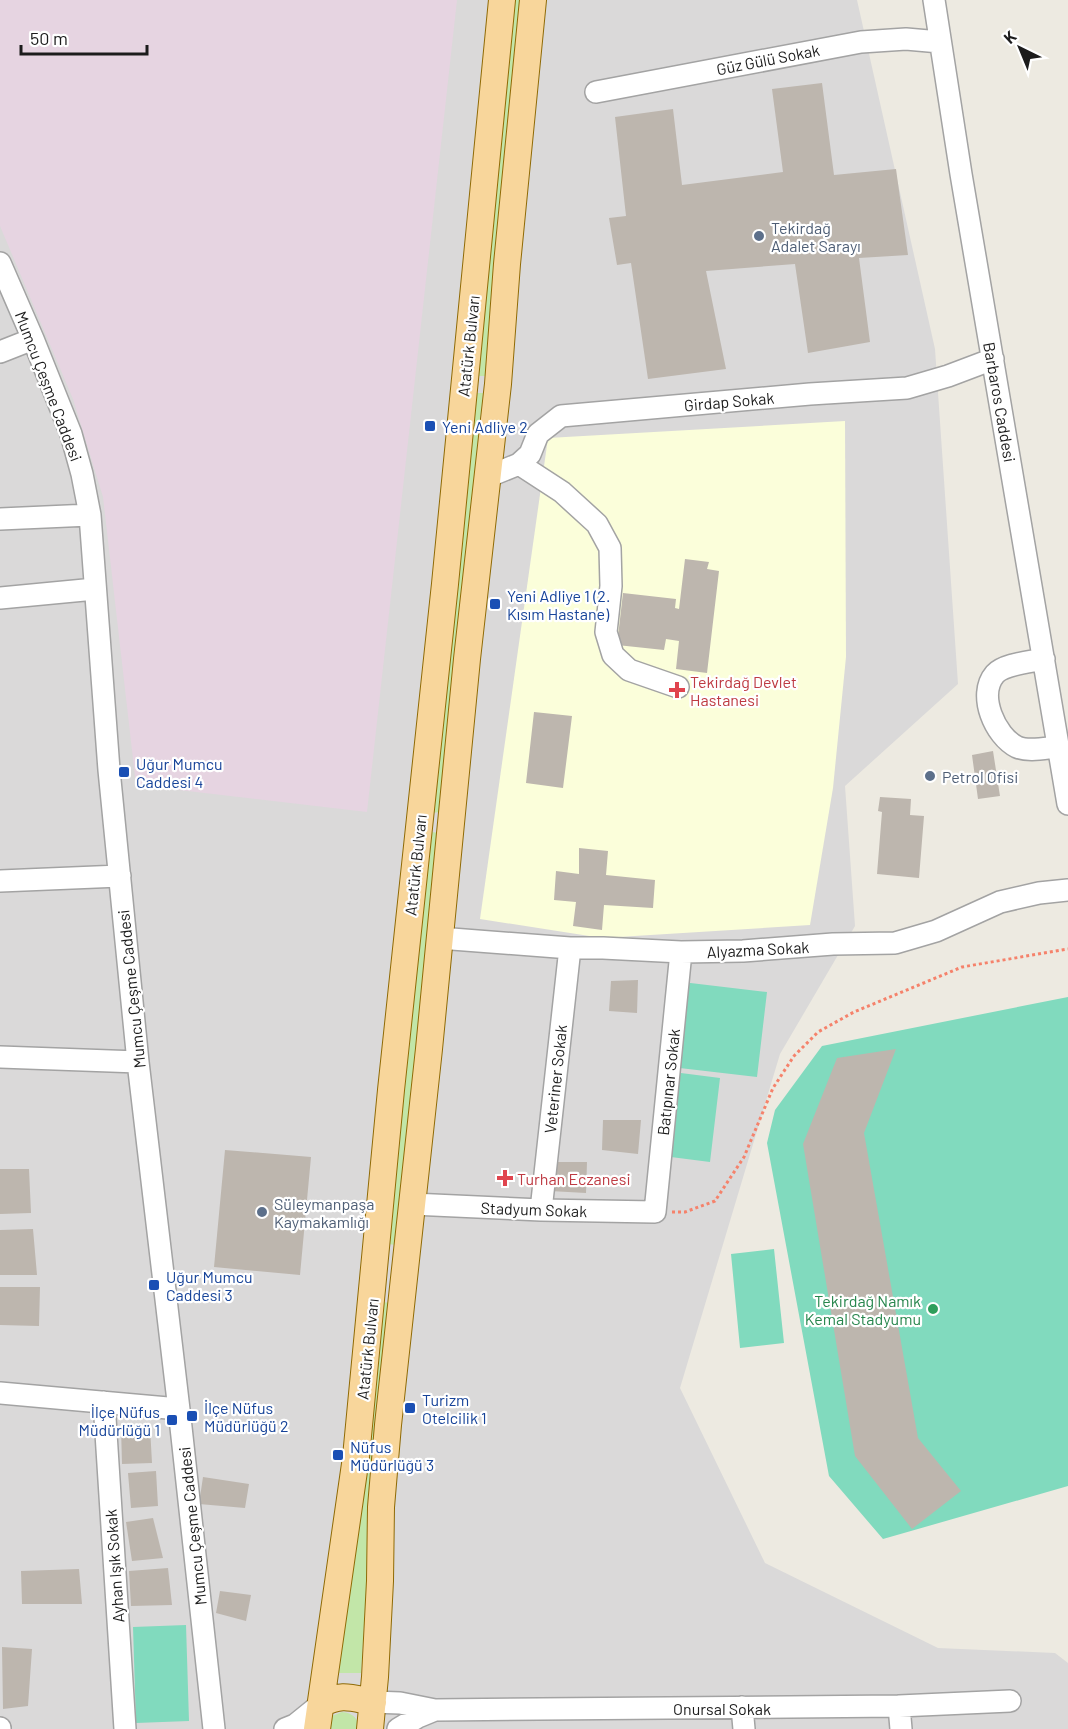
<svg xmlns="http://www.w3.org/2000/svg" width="1068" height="1729" font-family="Barlow,sans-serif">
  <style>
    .residential { fill: #dad9d9 }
    .industrial { fill: #e6d4e1 }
    .education { fill: #fbfeda }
    .grass { fill: #c2e6a8 }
    .pitch { fill: #81dabe }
    .building { fill: #bdb6ae }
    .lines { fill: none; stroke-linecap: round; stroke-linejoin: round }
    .minor-casing { stroke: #a3a3a3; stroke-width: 24 }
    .major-casing { stroke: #8f6a05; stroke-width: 28 }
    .path { stroke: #f5826b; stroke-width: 3; stroke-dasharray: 3 3; stroke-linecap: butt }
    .minor { stroke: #fff; stroke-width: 21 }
    .major { stroke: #f8d69b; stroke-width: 26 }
    .service-dot { fill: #5c6f8a; stroke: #fff; stroke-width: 2 }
    .transit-dot { fill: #1a4fb4; stroke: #fff; stroke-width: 2 }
    .health-dot { fill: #e0444e; stroke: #fff; stroke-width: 2 }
    .leisure-dot { fill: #2e9e5b; stroke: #fff; stroke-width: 2 }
    .labels { text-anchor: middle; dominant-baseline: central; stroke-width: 4.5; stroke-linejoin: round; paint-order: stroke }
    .street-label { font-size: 16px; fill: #1c1c1c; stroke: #fff }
    .service-label { font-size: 16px; fill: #4e5e75; stroke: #fff; text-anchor: start }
    .transit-label { font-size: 16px; fill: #164399; stroke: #fff; text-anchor: start }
    .health-label { font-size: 16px; fill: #be3a42; stroke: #fff; text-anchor: start }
    .leisure-label { font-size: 16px; fill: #27864d; stroke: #fff; text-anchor: end }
  </style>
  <rect width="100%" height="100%" fill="#edeae1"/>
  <path class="residential" d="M0 0H857L935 349 958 684 845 786 855 926 780 1054 680 1388 765 1563 938 1648 1055 1653 1068 1663V1729H0Z"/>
  <path class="industrial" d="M0 0H457L367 812 136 785 103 497 73 399 0 226Z"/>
  <path class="education" d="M845 421 846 657 833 788 810 925 602 938 480 919 548 438Z"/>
  <path class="grass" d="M509 0H520L485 376H474Z
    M474 393H483L440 812 431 813Z
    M430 832 442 833 397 1245 387 1244Z
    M381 1302 392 1303 372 1496 361 1673H333Z
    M342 1712C353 1713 358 1718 359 1729H326L332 1716Z"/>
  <path class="pitch" d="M682 982 767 992 757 1077 671 1067Z
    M1068 997V1486L883 1539 829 1476 767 1143 775 1110 822 1046Z
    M673 1072 720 1078 710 1162 663 1156Z
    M774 1249 784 1343 740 1348 731 1254Z
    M186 1625 189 1721 136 1723 133 1627Z"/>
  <path class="building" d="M822 83 834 175 896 169 908 255 859 258 870 342 808 353 795 264 706 271 726 369 648 379 631 263 617 265 609 218 626 216 615 117 673 109 682 185 783 172 772 89Z
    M685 559 709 562 707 569 719 571 707 673 676 669 679 641 666 639 664 650 617 645 623 593 676 599 675 608 679 609Z
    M534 712 572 716 563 788 526 783Z
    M993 751 1000 796 978 799 972 755Z
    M880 797 911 799 910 815 924 816 919 878 877 874 882 812 878 811Z
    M579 848 608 851 606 875 655 880 653 908 604 905 602 930 573 926 576 902 554 900 556 871 579 874Z
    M638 980 637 1013 609 1011 611 981Z
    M896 1049 864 1133 918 1438 961 1491 912 1529 855 1456 803 1144 837 1058Z
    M603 1120H641L638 1154 602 1150Z
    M225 1150 311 1157 300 1275 214 1267Z
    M552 1162H587L586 1193 550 1191Z
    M0 1169H29L31 1213 0 1214Z
    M33 1229 37 1275H0V1230Z
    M0 1287H40L39 1326 0 1325Z
    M121 1427H150L152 1463 122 1464Z
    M156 1471 158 1506 131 1508 128 1473Z
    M203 1477 249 1484 245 1508 199 1504Z
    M153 1518 163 1558 132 1561 126 1522Z
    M168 1568 172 1605 131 1606 129 1571Z
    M79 1569 82 1604H22L21 1571Z
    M220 1591 251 1595 246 1621 216 1613Z
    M2 1647 32 1649 28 1706 3 1709Z"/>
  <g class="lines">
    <g class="minor-casing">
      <path id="minor" d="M934 0 961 174 1068 804
        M596 92 861 42 906 39 940 42
        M0 263 33 339 71 434 82 474 90 515 109 770 138 1062 180 1418 214 1729
        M0 352 33 339
        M519 464 562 492 597 524 610 548 611 586 606 632 613 655 629 670 678 687
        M487 477 519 464 530 454 538 434 561 416 810 394 907 388 948 376 993 359
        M0 519 90 515
        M0 598 95 589
        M1044 659C1030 662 1004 664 995 674 977 695 995 736 1017 747 1028 752 1046 748 1058 747
        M0 881 120 876
        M439 938 570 948H603L681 952 743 951 833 944 895 943 936 931 1000 902 1039 893 1068 890
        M0 1057 138 1062
        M412 1204 541 1210 655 1212 681 952
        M541 1210 570 948
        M0 1393 179 1409
        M104 1402 125 1729
        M373 1702 400 1703 435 1710 899 1706 1010 1701
        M899 1706 901 1729
        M742 1707 744 1729
        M0 1728V1729
        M285 1729 295 1725 321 1704
        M398 1729 418 1717 435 1710"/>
    </g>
    <g class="major-casing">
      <path id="major" d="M321 1704C342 1693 351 1698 373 1702
        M317 1729 356 1457 391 1090 445 584 502 0
        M370 1729 375 1677 380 1581 381 1507 388 1425 429 1049 467 659 498 384 507 264 533 0"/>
    </g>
    <path class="path" d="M672 1212H685L715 1201 744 1157 773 1088 794 1056 818 1032 854 1012 962 967 1068 949"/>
    <use href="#minor" class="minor"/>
    <use href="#major" class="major"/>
  </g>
  <g class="service-dot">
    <circle cx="759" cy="236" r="6"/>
    <circle cx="930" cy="776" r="6"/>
    <circle cx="262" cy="1212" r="6"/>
  </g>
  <g class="transit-dot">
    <rect x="424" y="420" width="12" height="12" rx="3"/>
    <rect x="489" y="598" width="12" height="12" rx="3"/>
    <rect x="118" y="766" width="12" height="12" rx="3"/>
    <rect x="148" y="1279" width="12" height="12" rx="3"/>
    <rect x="404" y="1402" width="12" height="12" rx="3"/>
    <rect x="186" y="1410" width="12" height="12" rx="3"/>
    <rect x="166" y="1414" width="12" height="12" rx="3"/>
    <rect x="332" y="1449" width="12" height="12" rx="3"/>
  </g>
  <g class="health-dot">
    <path d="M674 681h6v6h6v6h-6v6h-6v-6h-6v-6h6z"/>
    <path d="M502 1169h6v6h6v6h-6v6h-6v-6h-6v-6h6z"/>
  </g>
  <circle class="leisure-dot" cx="933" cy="1309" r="6"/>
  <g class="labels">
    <g class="street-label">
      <text transform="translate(768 59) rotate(-11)">Güz Gülü Sokak</text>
      <text transform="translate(468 346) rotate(-84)">Atatürk Bulvarı</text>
      <text transform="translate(49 386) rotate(69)">Mumcu Çeşme Caddesi</text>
      <text transform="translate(729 401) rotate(-5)">Girdap Sokak</text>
      <text transform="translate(1000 402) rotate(80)">Barbaros Caddesi</text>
      <text transform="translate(415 865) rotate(-84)">Atatürk Bulvarı</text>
      <text transform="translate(758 949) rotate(-3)">Alyazma Sokak</text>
      <text transform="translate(131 989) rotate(-96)">Mumcu Çeşme Caddesi</text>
      <text transform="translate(555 1079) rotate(-84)">Veteriner Sokak</text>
      <text transform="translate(668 1082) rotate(-84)">Batıpınar Sokak</text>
      <text transform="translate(534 1209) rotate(2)">Stadyum Sokak</text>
      <text transform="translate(367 1349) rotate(-84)">Atatürk Bulvarı</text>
      <text transform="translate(192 1526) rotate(-96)">Mumcu Çeşme Caddesi</text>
      <text transform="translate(114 1566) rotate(-94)">Ayhan Işık Sokak</text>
      <text x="722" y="1708">Onursal Sokak</text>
    </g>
    <g class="service-label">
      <text x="771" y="227">Tekirdağ<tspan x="771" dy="18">Adalet Sarayı</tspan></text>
      <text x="942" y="776">Petrol Ofisi</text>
      <text x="274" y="1203">Süleymanpaşa<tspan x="274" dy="18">Kaymakamlığı</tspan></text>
    </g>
    <g class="transit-label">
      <text x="442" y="426">Yeni Adliye 2</text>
      <text x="507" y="595">Yeni Adliye 1 (2.<tspan x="507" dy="18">Kısım Hastane)</tspan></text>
      <text x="136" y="763">Uğur Mumcu<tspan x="136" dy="18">Caddesi 4</tspan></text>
      <text x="166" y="1276">Uğur Mumcu<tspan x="166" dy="18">Caddesi 3</tspan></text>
      <text x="422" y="1399">Turizm<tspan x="422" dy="18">Otelcilik 1</tspan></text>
      <text x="204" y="1407">İlçe Nüfus<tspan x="204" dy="18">Müdürlüğü 2</tspan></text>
      <text x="160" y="1411" text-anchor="end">İlçe Nüfus<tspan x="160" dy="18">Müdürlüğü 1</tspan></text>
      <text x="350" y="1446">Nüfus<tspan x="350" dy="18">Müdürlüğü 3</tspan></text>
    </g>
    <g class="health-label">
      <text x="690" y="681">Tekirdağ Devlet<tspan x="690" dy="18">Hastanesi</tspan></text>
      <text x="517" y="1178">Turhan Eczanesi</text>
    </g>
    <g class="leisure-label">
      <text x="921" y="1300">Tekirdağ Namık<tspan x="921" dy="18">Kemal Stadyumu</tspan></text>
    </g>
  </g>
  <g transform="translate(1020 48) rotate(317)" stroke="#ffffff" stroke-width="4.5" paint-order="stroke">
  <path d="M0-4.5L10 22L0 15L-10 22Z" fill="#1c1c1c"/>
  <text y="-9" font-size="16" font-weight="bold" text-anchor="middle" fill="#1c1c1c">K</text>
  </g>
  <path d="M21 45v9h126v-9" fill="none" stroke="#1c1c1c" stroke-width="3"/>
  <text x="30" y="45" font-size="18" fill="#1c1c1c" stroke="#ffffff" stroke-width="4.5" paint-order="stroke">50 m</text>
</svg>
